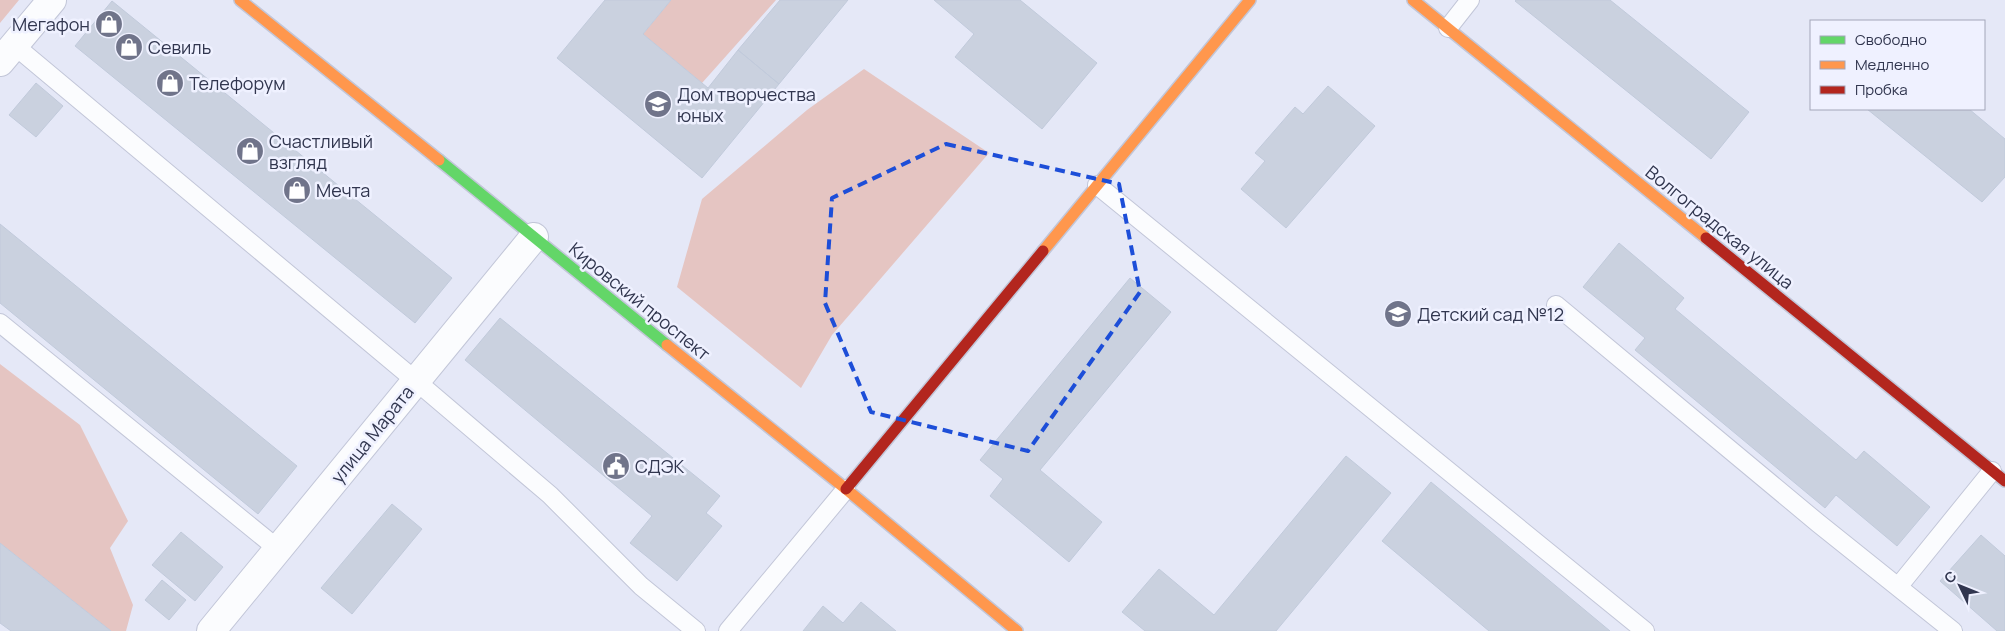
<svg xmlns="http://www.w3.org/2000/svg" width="2005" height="631" font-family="Manrope,sans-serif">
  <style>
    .green { fill: #e5c5c2 }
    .building { fill: #cad1df; stroke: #c1cadb }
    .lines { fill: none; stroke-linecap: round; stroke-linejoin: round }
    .lane-casing { stroke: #c2c6d8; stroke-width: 20 }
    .street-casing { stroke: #c2c6d8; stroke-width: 30 }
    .fast-casing { stroke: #c2c6d8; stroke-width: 14 }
    .slow-casing { stroke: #c2c6d8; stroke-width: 14 }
    .jam-casing { stroke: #c2c6d8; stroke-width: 14 }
    .lane { stroke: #fbfcfe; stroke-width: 18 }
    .street { stroke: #fbfcfe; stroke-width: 28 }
    .fast { stroke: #63d668; stroke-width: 11 }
    .slow { stroke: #ff974d; stroke-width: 11 }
    .jam { stroke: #b3261e; stroke-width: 11 }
    .marked { fill: none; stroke: #1d4ed8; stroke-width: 4; stroke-dasharray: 10 6; stroke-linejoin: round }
    .labels { text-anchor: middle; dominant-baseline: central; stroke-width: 5; stroke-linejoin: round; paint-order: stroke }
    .poi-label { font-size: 18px; fill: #31364f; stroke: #eff1ff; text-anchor: start }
    .street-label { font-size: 18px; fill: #31364f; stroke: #eff1ff }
  </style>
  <rect width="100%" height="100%" fill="#e5e8f7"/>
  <path class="green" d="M0 0H19L0 23Z
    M671 0H776L702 83 643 34Z
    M864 69 989 153 832 335 801 388 677 287 702 199 807 110Z
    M0 364 80 425 128 521 110 548 133 605 126 631H111L0 543Z"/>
  <path class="building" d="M605 0H671L643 34 708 88 738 50 779 84 702 178 557 58Z
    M780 0H848L779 84 738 50Z
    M934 0H1020L1097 63 1042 129 955 57 974 34Z
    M1516 0H1610L1749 112 1711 159 1515 1Z
    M112 1 452 278 415 323 75 46Z
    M36 83 63 106 36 137 9 115Z
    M1328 86 1375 126 1286 228 1241 189 1265 161 1255 153 1295 107 1303 114Z
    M1867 109H1969L2005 139V177L1982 202Z
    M0 224 297 466 258 514 0 303Z
    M1619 243 1684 298 1675 309 1856 460 1864 451 1930 507 1897 546 1836 495 1825 508 1635 350 1645 338 1583 287Z
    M1130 278 1171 312 1040 470 1102 522 1069 562 990 496 1003 479 980 460Z
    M500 318 720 496 706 513 722 526 677 581 630 543 652 516 465 360Z
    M1346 456 1391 493 1276 631H1145L1122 612 1159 569 1214 615Z
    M1431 482 1610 631H1489L1382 541Z
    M392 504 422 529 352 614 321 588Z
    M181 532 223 567 195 601 152 565Z
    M1981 535 2005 556V631H1997L1940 581Z
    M0 543 111 631H11L0 623Z
    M162 580 186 600 169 620 145 600Z
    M861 602 896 631H803L823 606 843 623Z"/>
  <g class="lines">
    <g class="lane-casing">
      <path id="lane" d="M1448 28 1470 0
        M14 45 416 381 550 495 641 586 696 631
        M1097 185 1645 631
        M1556 305 1818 523 1953 631
        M0 323 278 549
        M1898 587 1992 471
        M728 631 846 489"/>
    </g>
    <g class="street-casing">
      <path id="street" d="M0 62 52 0
        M211 631 534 237"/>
    </g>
    <g class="fast-casing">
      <path id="fast" d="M439 160 667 345"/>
    </g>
    <g class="slow-casing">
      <path id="slow" d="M240 0 439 160
        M1413 0 1706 238
        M1043 251 1250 0
        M667 345 846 489 1017 631"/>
    </g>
    <g class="jam-casing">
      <path id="jam" d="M1706 238 2005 481
        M846 489 1043 251"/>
    </g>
    <use href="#lane" class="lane"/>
    <use href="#street" class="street"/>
    <use href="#fast" class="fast"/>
    <use href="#slow" class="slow"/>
    <use href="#jam" class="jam"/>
  </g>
  <path class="marked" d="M946 144 1119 184 1140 292 1028 451 871 412 825 303 832 198Z"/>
  <defs>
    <g id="shop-disc" transform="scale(1.4375)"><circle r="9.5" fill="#70748a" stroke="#eff1ff"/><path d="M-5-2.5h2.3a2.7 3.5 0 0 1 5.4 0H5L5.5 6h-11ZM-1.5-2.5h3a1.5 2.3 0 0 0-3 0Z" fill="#fff"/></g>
    <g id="school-disc" transform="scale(1.4375)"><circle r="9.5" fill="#70748a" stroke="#eff1ff"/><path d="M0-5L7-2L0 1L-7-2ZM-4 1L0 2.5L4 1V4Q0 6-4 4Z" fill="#fff"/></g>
    <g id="civic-disc" transform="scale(1.4375)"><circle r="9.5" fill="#70748a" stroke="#eff1ff"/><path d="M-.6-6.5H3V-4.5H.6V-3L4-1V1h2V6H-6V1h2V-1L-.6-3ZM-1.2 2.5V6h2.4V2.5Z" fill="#fff"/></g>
  </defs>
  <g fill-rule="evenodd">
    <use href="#shop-disc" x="109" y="24"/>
    <use href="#shop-disc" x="129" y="47"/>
    <use href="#shop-disc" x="170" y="83"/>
    <use href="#school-disc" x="658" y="104"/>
    <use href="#shop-disc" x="250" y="151"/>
    <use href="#shop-disc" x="297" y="190"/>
    <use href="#school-disc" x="1398" y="314"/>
    <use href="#civic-disc" x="616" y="466"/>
  </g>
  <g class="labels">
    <g class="poi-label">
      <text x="90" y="24" text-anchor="end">Мегафон</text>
      <text x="148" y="47">Севиль</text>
      <text x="189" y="83">Телефорум</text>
      <text x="677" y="94">Дом творчества<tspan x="677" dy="21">юных</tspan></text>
      <text x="269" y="141">Счастливый<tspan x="269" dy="21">взгляд</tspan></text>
      <text x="316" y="190">Мечта</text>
      <text x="1417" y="314">Детский cад №12</text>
      <text x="635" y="466">СДЭК</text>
    </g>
    <g class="street-label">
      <text transform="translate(1720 227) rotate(39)">Волгоградская улица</text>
      <text transform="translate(640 301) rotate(39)">Кировский проспект</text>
      <text transform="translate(372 434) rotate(-51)">улица Марата</text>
    </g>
  </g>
  <rect x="1810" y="20" width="175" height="90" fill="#eff1ff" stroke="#a3a6b9"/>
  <rect x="1820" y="36" width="25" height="8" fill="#63d668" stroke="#a3a6b9"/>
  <text x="1855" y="45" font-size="15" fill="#31364f">Свободно</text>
  <rect x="1820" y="61" width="25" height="8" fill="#ff974d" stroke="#a3a6b9"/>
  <text x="1855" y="70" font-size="15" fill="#31364f">Медленно</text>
  <rect x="1820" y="86" width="25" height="8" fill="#b3261e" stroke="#a3a6b9"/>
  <text x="1855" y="95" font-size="15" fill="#31364f">Пробка</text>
  <g transform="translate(1960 586) rotate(313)" stroke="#eff1ff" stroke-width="4" paint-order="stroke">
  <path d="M0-4L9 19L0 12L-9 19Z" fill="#31364f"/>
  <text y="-8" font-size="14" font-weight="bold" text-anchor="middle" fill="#31364f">С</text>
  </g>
</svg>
